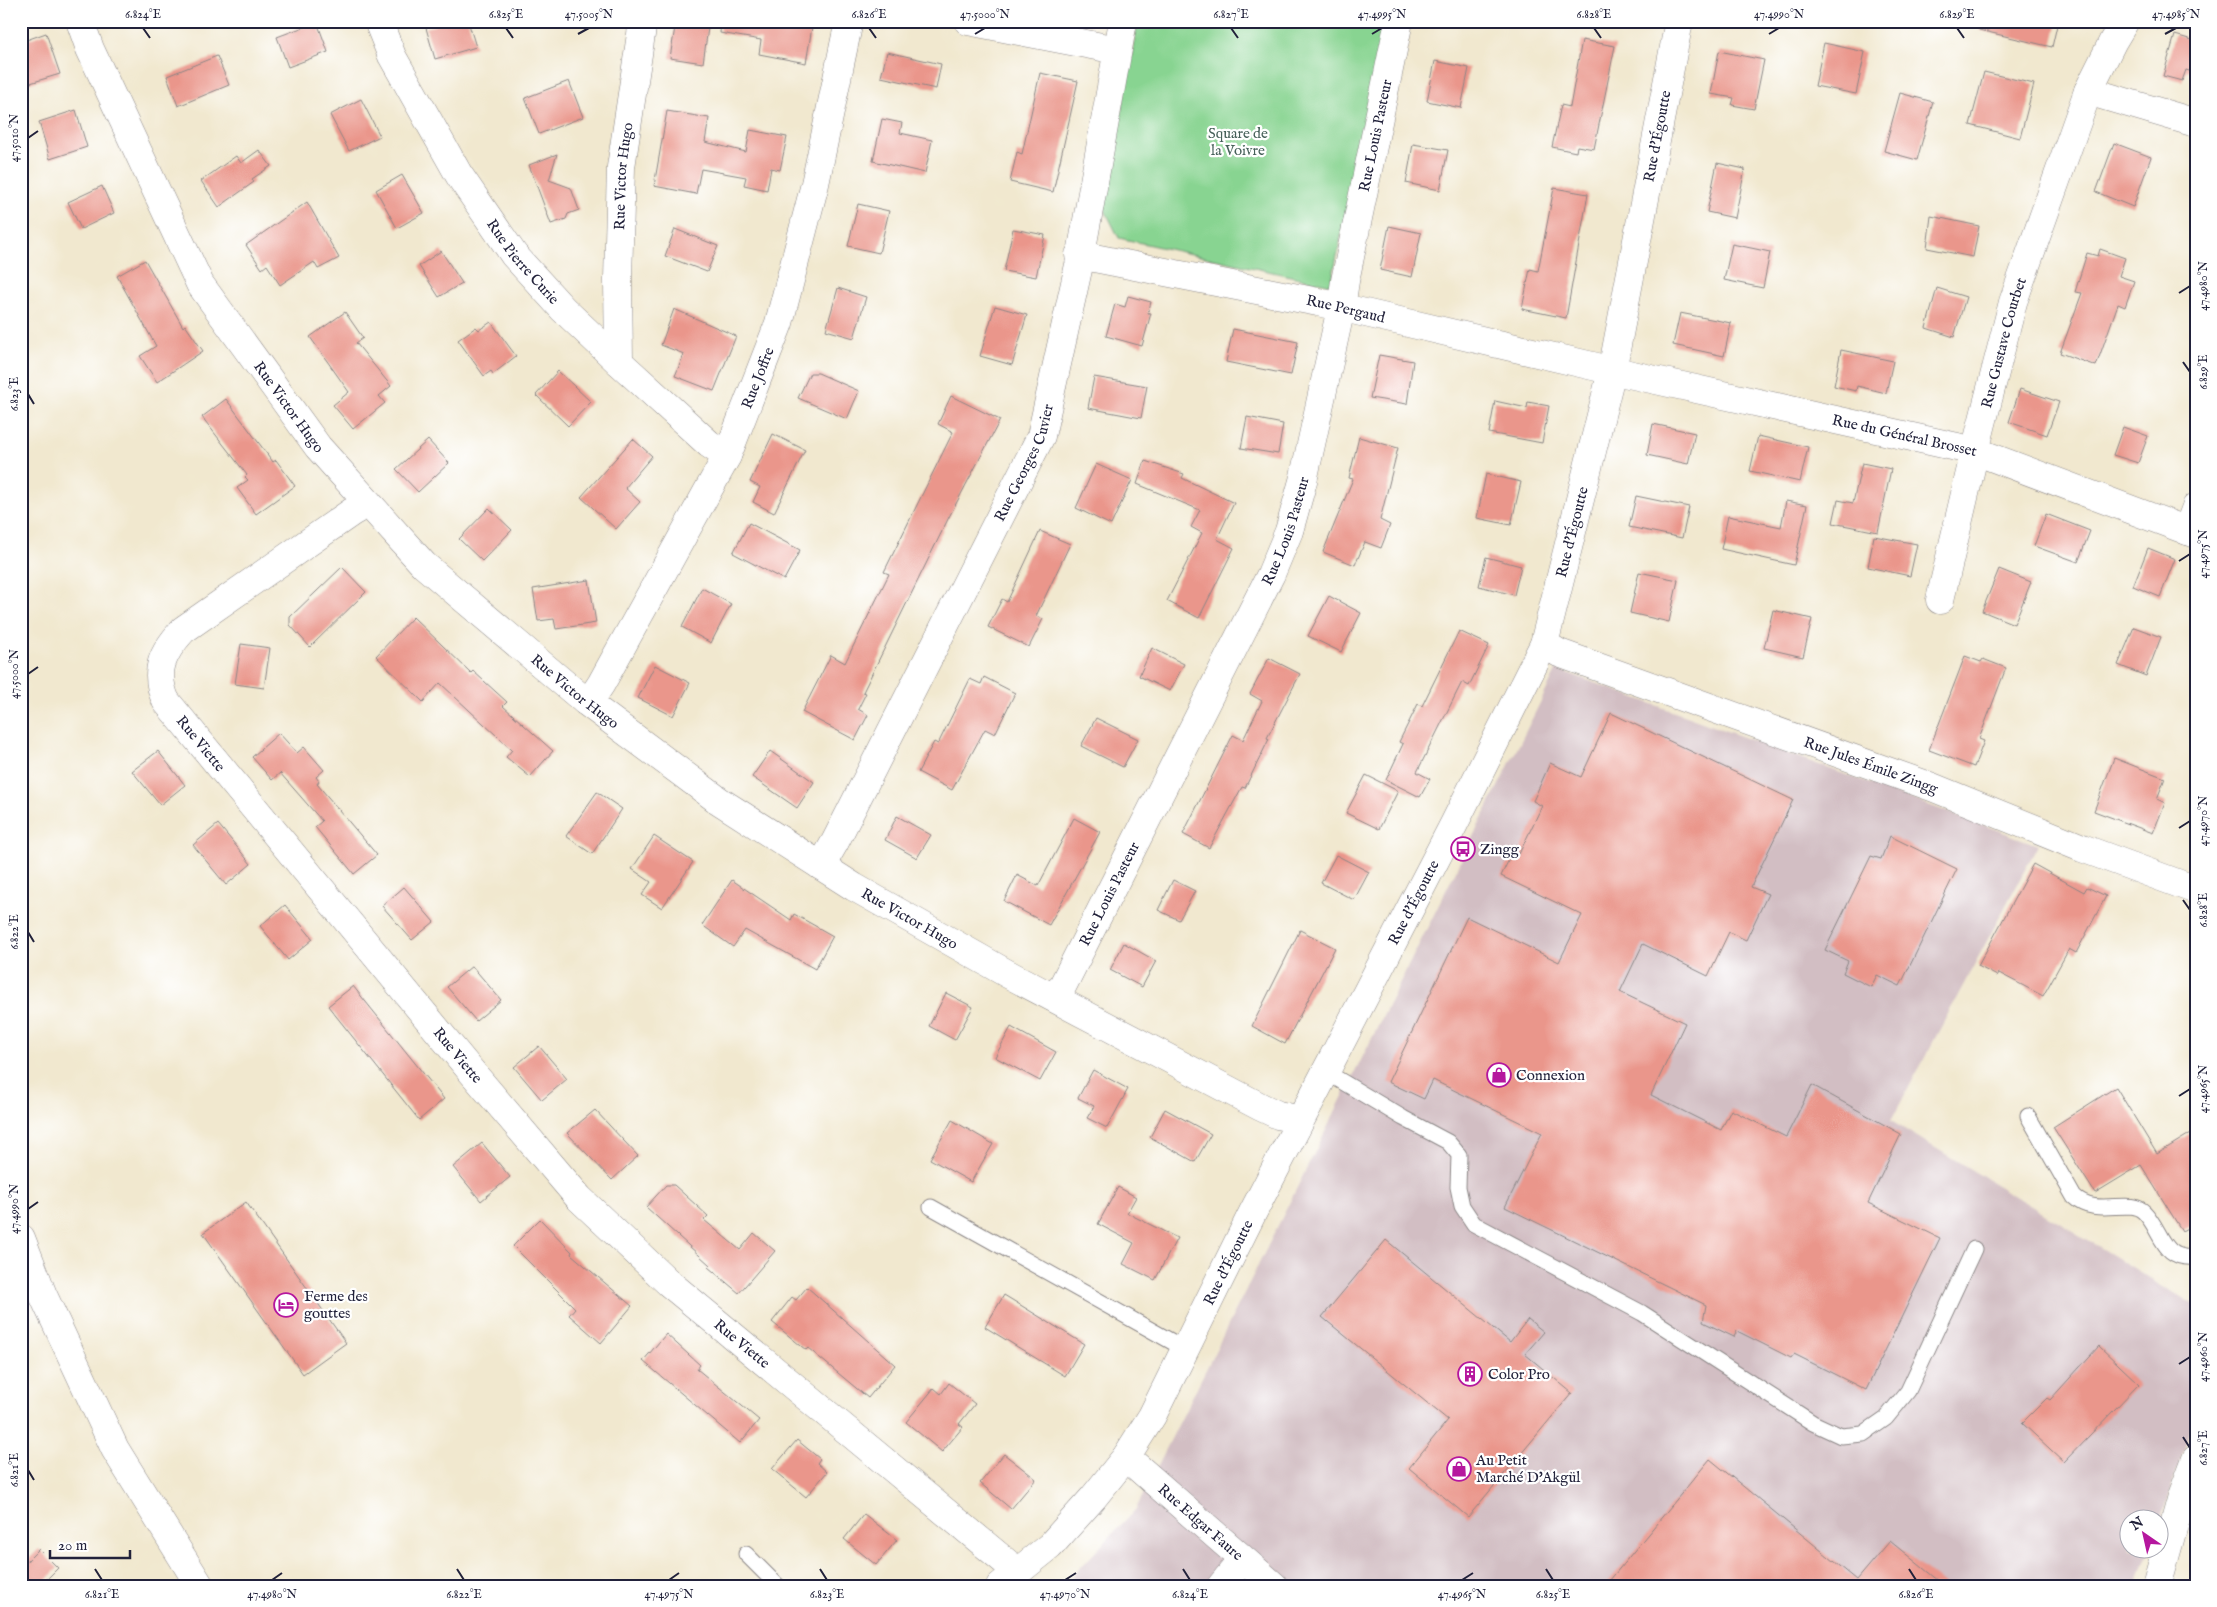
<svg xmlns="http://www.w3.org/2000/svg" width="2217" height="1607" font-family="'IM FELL English',serif">
  <style>
    .industrial { fill: #d2bec3 }
    .green { fill: #88d491; stroke: #557b66 }
    .building { fill: #ea968b }
    .lines { fill: none; stroke-linecap: round; stroke-linejoin: round }
    .service-casing { stroke: #8a8585; stroke-width: 17 }
    .minor-casing { stroke: #8a8585; stroke-width: 29 }
    .secondary-casing { stroke: #8a8585; stroke-width: 29 }
    .service { stroke: #fff; stroke-width: 15 }
    .minor { stroke: #fff; stroke-width: 28 }
    .secondary { stroke: #fff; stroke-width: 28 }
    .ticks { fill: none; stroke: #22223b; stroke-width: 2 }
    .labels { text-anchor: middle; dominant-baseline: central; stroke-width: 4.5; stroke-linejoin: round; paint-order: stroke }
    .park-label { font-size: 15px; fill: #466059; stroke: #fff }
    .street-label { font-size: 15px; fill: #22223b; stroke: #fff }
    .poi-label { font-size: 15px; fill: #22223b; stroke: #fff; text-anchor: start }
    .neatline { fill: none; stroke: #22223b; stroke-width: 2 }
    .ticks-label { font-size: 12px; text-anchor: middle; fill: #22223b }
  </style>
  <rect width="100%" height="100%" fill="#fff"/>
  <filter id="ink" filterUnits="userSpaceOnUse"><feTurbulence type="fractalNoise" baseFrequency=".02" numOctaves="2"/><feDisplacementMap in="SourceGraphic" scale="10" xChannelSelector="R" yChannelSelector="G"/><feConvolveMatrix kernelMatrix="1 2 1 2 8 2 1 2 1" color-interpolation-filters="sRGB"/></filter>
  <filter id="wash" filterUnits="userSpaceOnUse"><feTurbulence type="fractalNoise" baseFrequency=".0096" numOctaves="4" result="noise"/><feDisplacementMap in="SourceGraphic" scale="20" xChannelSelector="R" yChannelSelector="G"/><feGaussianBlur stdDeviation="1.12" result="paint"/><feColorMatrix in="noise" values="0 0 0 0 0 0 0 0 0 0 0 0 0 0 0 0 0 1.4 0 .05"/><feComposite in="paint" operator="in"/></filter>
  <g filter="url(#wash)">
    <rect width="100%" height="100%" fill="#f1e8cf"/>
    <path class="industrial" d="M1557 669 2038 845 1891 1121 2196 1306V1413L2160 1520H2130V1550H2149L2136 1586H1063L1136 1509Z"/>
    <path class="green" d="M1138 21H1386L1331 285 1119 238 1104 208Z"/>
    <g id="blocks">
      <path class="building" d="M449 21H468L476 47 435 59 426 28Z
        M676 21H709L703 63 670 58Z
        M721 21H779L812 27 806 63 759 54 761 40 720 33Z
        M1980 21H2058L2052 47 1979 30Z
        M317 22 328 52 288 67 277 37Z
        M46 33 60 74 27 84 21 65V42Z
        M2175 35 2196 41V73L2186 70 2182 81 2163 76Z
        M1582 40 1615 46 1594 149 1577 146 1576 152 1552 147 1561 105 1570 107Z
        M1824 43 1865 52 1856 94 1815 86Z
        M1719 51 1764 60 1754 109 1732 105 1734 98 1711 94Z
        M887 52 941 64 936 89 881 77Z
        M217 56 229 85 178 106 167 76Z
        M1435 61 1469 68 1461 108 1427 101Z
        M1984 72 2034 84 2020 138 1970 125Z
        M1040 73 1078 81 1053 192 1010 182 1017 152 1022 154Z
        M569 81 583 117 539 134 525 98Z
        M1900 93 1933 102 1917 160 1884 151Z
        M361 99 380 136 349 151 330 115Z
        M76 110 87 147 50 159 39 122Z
        M667 111 709 118 705 142 746 152 750 130 787 137 780 170 771 168 767 190 744 185 746 177 701 169 696 194 654 186Z
        M882 119 902 123 900 133 932 140 925 173 873 161Z
        M2114 143 2151 157 2133 207 2096 192Z
        M1413 144 1448 150 1440 190 1406 183Z
        M259 150 271 166 252 179 254 182 219 207 201 181 236 156 241 163Z
        M557 154 549 180 571 188 579 210 568 214 566 219 551 224 529 165Z
        M1717 163 1745 169 1735 218 1707 212Z
        M402 175 424 213 397 228 376 190Z
        M102 186 114 213 81 229 68 202Z
        M1554 188 1588 194 1566 318 1522 309 1530 269 1538 271Z
        M307 202 339 258 318 269 314 262 280 285 267 265 262 269 246 245Z
        M858 204 889 211 879 253 848 246Z
        M1931 216 1979 226 1973 257 1927 248Z
        M1389 226 1421 233 1412 277 1380 270Z
        M675 229 718 246 707 272 665 256Z
        M1013 229 1045 235 1036 277 1004 271Z
        M1732 244 1770 252 1763 288 1724 280Z
        M2100 249 2125 258 2119 276 2134 281 2125 307 2118 304 2096 366 2060 353 2082 293 2075 292 2087 253 2098 256Z
        M441 251 462 283 439 297 419 266Z
        M145 260 183 327 185 325 203 351 157 382 140 356 156 346 117 276Z
        M838 288 866 297 854 338 826 330Z
        M1937 288 1966 297 1954 337 1926 328Z
        M1128 296 1151 302 1148 313H1151L1142 346 1106 336 1115 304 1125 307Z
        M995 306 1027 315 1012 365 980 356Z
        M674 309 736 336 714 391 675 376 684 354 661 345Z
        M345 312 363 338 356 343 391 386 379 396 385 403 353 429 333 405 349 392 310 337Z
        M1680 313 1731 323 1724 356 1673 345Z
        M491 322 516 356 493 374 491 371 484 376 458 340 476 327 479 330Z
        M1233 329 1298 342 1291 375 1226 362Z
        M1841 350 1893 361 1886 393 1857 386 1856 391 1834 386Z
        M1379 355 1413 361 1407 404 1370 398Z
        M558 371 591 402 568 426 536 395Z
        M810 373H818L859 391 847 419 798 398Z
        M1094 377 1147 386 1141 418 1088 408Z
        M2020 389 2059 402 2047 435 2009 422Z
        M951 396 1000 420 949 517 863 692 866 693 858 709 868 715 855 740 802 712 831 655 845 663 889 574 884 572 953 432 938 424Z
        M226 399 273 462 276 460 295 486 256 514 237 488 248 480 245 477 247 475 202 417Z
        M1495 401 1527 408 1528 402 1549 406 1542 443 1489 433Z
        M1247 417 1283 424 1278 454 1241 448Z
        M1653 424 1695 433 1688 464 1647 455Z
        M2123 427 2148 436 2138 463 2113 455Z
        M773 434 805 450 774 513 753 502 760 487 750 482Z
        M1758 436 1808 447 1800 482 1750 471Z
        M1359 437 1398 448 1380 520 1390 525 1381 548 1365 542 1355 565 1323 552 1353 479 1349 478Z
        M633 439 652 456 625 488 640 502 616 529 581 497Z
        M428 440 449 463 418 492 396 469Z
        M1145 461 1184 474 1182 478 1234 503 1217 539 1234 548 1199 618 1167 601 1202 533 1191 527 1200 510 1137 484Z
        M1862 463 1891 469 1878 532 1833 523 1838 500 1853 503Z
        M1096 464 1132 480 1111 525 1076 508Z
        M1486 474 1521 482 1511 525 1477 518Z
        M1636 496 1689 507 1682 538 1629 527Z
        M1786 501 1807 505 1794 565 1721 549 1728 516 1781 527Z
        M489 508 512 530 482 561 459 539Z
        M2046 514 2090 531 2078 562 2034 546Z
        M749 523 800 550 784 580 733 553Z
        M1040 531 1070 544 1036 616 1043 619 1029 647 988 627 1002 599 1007 602Z
        M1874 536 1917 544 1910 576 1868 567Z
        M2148 548 2175 559 2160 597 2133 586Z
        M1486 557 1521 566 1514 595 1479 586Z
        M342 567 366 592 310 647 290 625V617Z
        M1999 569 2031 582 2014 624 1982 611Z
        M1639 572 1678 580 1669 622 1630 613Z
        M589 580 596 623 556 629 554 619 538 621 533 589Z
        M702 588 731 604 711 643 682 627Z
        M1329 596 1361 613 1341 652 1308 636Z
        M1773 610 1812 619 1803 657 1764 648Z
        M413 617 471 673 473 671 507 702 503 706 553 751 530 777 506 757 512 750 440 683 423 702 376 656Z
        M2134 627 2161 637 2146 676 2118 665Z
        M1459 631 1489 645 1469 686 1462 682 1417 772 1430 779 1420 797 1386 780 1403 744 1399 742 1418 704 1422 706Z
        M241 644 270 648 264 688 235 684Z
        M1152 648 1184 664 1170 691 1139 676Z
        M1965 656 1981 662 1983 659 2006 668 1979 739 1984 741 1974 767 1929 750Z
        M1269 658 1300 674 1267 738 1269 739 1245 788 1242 787 1209 848 1183 834 1233 735 1243 740 1262 701 1250 694Z
        M655 665 690 683 673 716 638 698Z
        M984 677 1015 693 995 734 985 729 952 790 918 772 934 742 938 744 970 679 981 684Z
        M1611 713 1793 800 1751 887 1768 894 1746 940 1729 932 1708 976 1643 944 1620 992 1685 1023 1651 1095 1721 1130 1731 1110 1786 1137 1812 1085 1901 1134 1868 1203 1940 1238 1866 1390 1794 1354 1791 1358 1737 1331 1734 1337 1703 1322 1706 1305 1505 1207 1542 1133 1433 1080 1424 1099 1388 1082 1467 917 1559 962 1582 915 1501 876 1513 851 1519 854 1542 806 1533 801 1550 763 1581 777Z
        M1096 718 1138 739 1123 767 1081 746Z
        M279 733 297 753 304 747 324 770 316 777 319 781 317 784 377 855 354 874 315 827 322 821 280 773 272 780 252 757Z
        M158 751 185 785 160 805 132 771Z
        M770 751 814 782 797 808 752 777Z
        M2114 758 2165 778 2157 799 2165 803 2153 833 2094 811Z
        M1366 775 1398 791 1379 829 1346 813Z
        M597 792 622 809 592 854 566 836Z
        M897 816 931 835 917 858 885 840Z
        M1074 818 1100 832 1049 925 1004 901 1017 875 1038 886Z
        M218 824 251 864 226 885 193 845Z
        M654 836 693 862 662 908 642 895 651 882 632 869Z
        M1890 836 1957 869 1900 986 1877 975 1871 987 1843 973 1848 961 1825 950 1871 856 1881 859Z
        M1336 855 1369 872 1354 900 1321 883Z
        M2033 864 2084 892 2087 887 2106 896 2076 953 2069 949 2043 996 1999 973 1997 976 1978 966Z
        M732 880 791 920 794 914 833 936 815 969 745 930 733 947 702 925Z
        M1173 880 1195 891 1179 920 1158 910Z
        M404 887 434 922 412 940 382 906Z
        M285 905 313 939 288 960 260 926Z
        M1300 930 1335 948 1285 1044 1252 1026Z
        M1124 943 1156 961 1142 987 1110 970Z
        M472 966 501 1000 476 1021 447 987Z
        M353 986 444 1099 419 1120 328 1006Z
        M946 993 973 1007 955 1040 929 1026Z
        M1011 1027 1056 1052 1040 1081 995 1057Z
        M539 1046 567 1079 542 1100 514 1067Z
        M1093 1070 1128 1089 1107 1128 1087 1118 1094 1106 1078 1098Z
        M2116 1087 2157 1154 2196 1130V1223L2182 1231 2141 1165 2095 1193 2053 1127Z
        M1165 1109 1211 1134 1195 1162 1150 1137Z
        M595 1110 638 1156 612 1180 567 1133Z
        M952 1120 993 1144 971 1182 930 1159Z
        M482 1143 510 1177 481 1201 453 1167Z
        M666 1185H674L708 1216 704 1220 740 1250 754 1233 775 1251 739 1293 708 1267 710 1265 646 1207Z
        M1118 1187 1136 1197 1127 1213 1177 1238 1155 1280 1123 1264 1134 1243 1098 1224Z
        M246 1202 346 1343 303 1374 203 1233Z
        M540 1219 572 1252 571 1254 632 1306 601 1343 569 1315 575 1308 513 1246Z
        M1386 1240 1510 1342 1528 1319 1544 1332 1525 1354 1572 1393 1468 1517 1409 1468 1448 1420 1322 1317Z
        M807 1287 895 1365 868 1398 808 1348 806 1350 772 1322 792 1297 796 1300Z
        M1004 1295 1084 1344 1065 1376 985 1327Z
        M666 1334 700 1365 697 1369 759 1420 740 1443 643 1361Z
        M2099 1346 2139 1384 2064 1462 2022 1423 2047 1398 2050 1400Z
        M949 1383 975 1404 959 1424 963 1427 942 1452 906 1422 934 1388 941 1394Z
        M797 1440 820 1459 817 1463 827 1472 806 1497 772 1469Z
        M1004 1454 1036 1479 1011 1509 980 1483Z
        M1710 1459 1857 1580 1890 1541 1945 1586H1605Z
        M864 1514 897 1540 876 1565 844 1539Z
        M39 1549 58 1568 40 1586H21V1567Z"/>
    </g>
  </g>
  <g filter="url(#ink)">
    <use href="#blocks" fill-opacity="0" stroke="#8a8585" stroke-width="1"/>
    <g class="lines">
      <g class="service-casing">
        <path id="service" d="M1326 1072 1403 1118 1448 1142 1459 1155 1458 1187 1462 1206 1474 1224 1642 1313 1813 1423 1841 1436 1863 1434 1886 1418 1908 1391 1974 1249
          M2028 1116 2074 1197C2096 1218 2129 1197 2144 1212 2163 1231 2161 1261 2196 1257
          M931 1207 1185 1349
          M746 1554 778 1586"/>
      </g>
      <g class="minor-casing">
        <g id="minor">
          <path id="s1" d="M80 21 90 49 200 284 318 447 424 565 585 701 718 800 854 887 1008 974 1261 1107 1278 1115 1300 1120"/>
          <path id="s2" d="M378 21 392 56 459 175 514 255 563 309 619 362 709 444 727 456"/>
          <path d="M968 21 1117 50"/>
          <path d="M2088 91 2196 123"/>
          <path id="s3" d="M1079 255 1318 302 1597 367 1975 451 2196 534"/>
          <path id="s4" d="M619 362 618 280 621 167 643 21"/>
          <path id="s5" d="M368 503 352 512 183 630C162 653 153 671 166 701L471 1071 579 1198 669 1283 1018 1572"/>
          <path d="M2187 531 2196 507"/>
          <path id="s6" d="M1940 600 1975 451 2013 302 2088 91 2113 41 2125 21"/>
          <path id="s7" d="M1544 644 1559 653 1932 787 2082 848 2196 890"/>
          <path id="s8" d="M585 701 595 693 601 684 727 456 779 323 815 184 849 21"/>
          <path id="s9" d="M821 866 835 842 1041 436 1079 265 1123 21"/>
          <path id="s10" d="M1053 997 1061 989 1271 574 1289 531 1303 481 1341 308 1345 281 1399 21"/>
          <path id="s11" d="M1126 1457 1274 1586"/>
          <path d="M1221 1586 1242 1560"/>
          <path d="M2157 1586 2182 1496 2196 1459"/>
        </g>
      </g>
      <g class="secondary-casing">
        <g id="secondary">
          <path d="M21 1238 43 1295 115 1449 200 1586"/>
          <path id="s12" d="M1000 1586 1050 1546 1093 1498 1126 1457 1152 1416 1252 1214 1454 824 1544 644 1612 371 1679 21"/>
        </g>
      </g>
      <use href="#service" class="service"/>
      <use href="#minor" class="minor"/>
      <use href="#secondary" class="secondary"/>
    </g>
  </g>
  <path class="ticks" d="M143 28 150 38M506 28 513 38M869 28 876 38M1231 28 1238 38M1594 28 1601 38M1957 28 1964 38M578 34 589 28M975 34 985 28M1372 34 1382 28M1769 34 1779 28M2165 34 2176 28M28 138 38 131M2179 293 2190 286M2183 362 2190 372M28 394 34 404M2179 561 2190 554M28 674 38 667M2179 828 2190 821M2183 900 2190 910M28 932 34 942M2179 1096 2190 1089M28 1209 38 1202M2179 1364 2190 1357M2183 1437 2190 1448M28 1470 34 1480M95 1569 102 1580M457 1569 464 1580M820 1569 827 1580M1183 1569 1190 1580M1546 1569 1553 1580M1909 1569 1916 1580M272 1580 282 1573M669 1580 679 1573M1065 1580 1076 1573M1462 1580 1473 1573"/>
  <defs>
    <g id="bus-ring" transform="scale(1.25)"><circle r="9.5" fill="#fff" stroke="#b5179e" stroke-width="1.5"/><path d="M-5-6H5V4H4V6H2V4H-2V6H-4V4H-5ZM-3.5-4V0h7V-4ZM-3.5 1.2v1.5H-2V1.2ZM2 1.2v1.5H3.5V1.2Z" fill="#b5179e"/></g>
    <g id="shop-ring" transform="scale(1.25)"><circle r="9.5" fill="#fff" stroke="#b5179e" stroke-width="1.5"/><path d="M-5-2.5h2.3a2.7 3.5 0 0 1 5.4 0H5L5.5 6h-11ZM-1.5-2.5h3a1.5 2.3 0 0 0-3 0Z" fill="#b5179e"/></g>
    <g id="hotel-ring" transform="scale(1.25)"><circle r="9.5" fill="#fff" stroke="#b5179e" stroke-width="1.5"/><path d="M-6-4.5h1.5V1H6V5H4.5V3h-9V5H-6ZM-4 0a1.8 1.8 0 1 1 3.6 0ZM.5 0V-2.5h3Q6-2.5 6 0Z" fill="#b5179e"/></g>
    <g id="building-ring" transform="scale(1.25)"><circle r="9.5" fill="#fff" stroke="#b5179e" stroke-width="1.5"/><path d="M-4-6H4V6H1V3H-1V6H-4ZM-2.5-4.3h1.7v1.8h-1.7ZM.8-4.3h1.7v1.8H.8ZM-2.5-1h1.7V.8h-1.7ZM.8-1h1.7V.8H.8Z" fill="#b5179e"/></g>
  </defs>
  <g fill-rule="evenodd">
    <use href="#bus-ring" x="1463" y="849"/>
    <use href="#shop-ring" x="1499" y="1075"/>
    <use href="#hotel-ring" x="286" y="1305"/>
    <use href="#building-ring" x="1470" y="1374"/>
    <use href="#shop-ring" x="1459" y="1469"/>
  </g>
  <g class="labels">
    <g class="park-label">
      <text x="1238" y="133">Square de<tspan x="1238" dy="17">la Voivre</tspan></text>
    </g>
    <g class="street-label">
      <text stroke="none"><textPath href="#s12" startOffset="1616">Rue d'Égoutte</textPath></text>
      <text stroke="none"><textPath href="#s10" startOffset="928">Rue Louis Pasteur</textPath></text>
      <text stroke="none"><textPath href="#s4" startOffset="186">Rue Victor Hugo</textPath></text>
      <text stroke="none"><textPath href="#s2" startOffset="282">Rue Pierre Curie</textPath></text>
      <text stroke="none"><textPath href="#s3" startOffset="272">Rue Pergaud</textPath></text>
      <text stroke="none"><textPath href="#s6" startOffset="265">Rue Gustave Courbet</textPath></text>
      <text stroke="none"><textPath href="#s8" startOffset="368">Rue Joffre</textPath></text>
      <text stroke="none"><textPath href="#s1" startOffset="441">Rue Victor Hugo</textPath></text>
      <text stroke="none"><textPath href="#s3" startOffset="845">Rue du Général Brosset</textPath></text>
      <text stroke="none"><textPath href="#s9" startOffset="452">Rue Georges Cuvier</textPath></text>
      <text stroke="none"><textPath href="#s10" startOffset="522">Rue Louis Pasteur</textPath></text>
      <text stroke="none"><textPath href="#s12" startOffset="1211">Rue d'Égoutte</textPath></text>
      <text stroke="none"><textPath href="#s1" startOffset="846">Rue Victor Hugo</textPath></text>
      <text stroke="none"><textPath href="#s5" startOffset="358">Rue Viette</textPath></text>
      <text stroke="none"><textPath href="#s7" startOffset="349">Rue Jules Émile Zingg</textPath></text>
      <text stroke="none"><textPath href="#s10" startOffset="118">Rue Louis Pasteur</textPath></text>
      <text stroke="none"><textPath href="#s12" startOffset="806">Rue d'Égoutte</textPath></text>
      <text stroke="none"><textPath href="#s1" startOffset="1251">Rue Victor Hugo</textPath></text>
      <text stroke="none"><textPath href="#s5" startOffset="762">Rue Viette</textPath></text>
      <text stroke="none"><textPath href="#s12" startOffset="401">Rue d'Égoutte</textPath></text>
      <text stroke="none"><textPath href="#s5" startOffset="1168">Rue Viette</textPath></text>
      <text stroke="none"><textPath href="#s11" startOffset="99">Rue Edgar Faure</textPath></text>
    </g>
    <g class="poi-label">
      <text x="1480" y="849">Zingg</text>
      <text x="1516" y="1075">Connexion</text>
      <text x="304" y="1296">Ferme des<tspan x="304" dy="17">gouttes</tspan></text>
      <text x="1488" y="1374">Color Pro</text>
      <text x="1476" y="1460">Au Petit<tspan x="1476" dy="17">Marché D'Akgül</tspan></text>
    </g>
  </g>
  <rect width="2217" height="1607" fill="none" stroke="#fff" stroke-width="55"/>
  <g transform="translate(2144 1534) rotate(326)"><circle r="24" fill="#ffffff" stroke="#a7a7b1"/>
  <path d="M0-4L9 19L0 12L-9 19Z" fill="#b5179e"/>
  <text y="-8" font-size="14" font-weight="bold" text-anchor="middle" fill="#22223b">N</text>
  </g>
  <path d="M50 1550v8h80v-8" fill="none" stroke="#22223b" stroke-width="2.5"/>
  <text x="58" y="1550" font-size="15" fill="#22223b" stroke="#ffffff" stroke-width="4" paint-order="stroke">20 m</text>
  <rect x="28" y="28" width="2162" height="1552" class="neatline"/>
  <g class="ticks-label">
    <text x="143" y="18">6.824°E</text>
    <text x="506" y="18">6.825°E</text>
    <text x="589" y="18">47.5005°N</text>
    <text x="869" y="18">6.826°E</text>
    <text x="985" y="18">47.5000°N</text>
    <text x="1231" y="18">6.827°E</text>
    <text x="1382" y="18">47.4995°N</text>
    <text x="1594" y="18">6.828°E</text>
    <text x="1779" y="18">47.4990°N</text>
    <text x="1957" y="18">6.829°E</text>
    <text x="2176" y="18">47.4985°N</text>
    <text transform="translate(14 138) rotate(-90)" y="4">47.5010°N</text>
    <text transform="translate(2203 286) rotate(-90)" y="4">47.4980°N</text>
    <text transform="translate(2203 372) rotate(-90)" y="4">6.829°E</text>
    <text transform="translate(14 394) rotate(-90)" y="4">6.823°E</text>
    <text transform="translate(2203 554) rotate(-90)" y="4">47.4975°N</text>
    <text transform="translate(14 674) rotate(-90)" y="4">47.5000°N</text>
    <text transform="translate(2203 821) rotate(-90)" y="4">47.4970°N</text>
    <text transform="translate(2203 910) rotate(-90)" y="4">6.828°E</text>
    <text transform="translate(14 932) rotate(-90)" y="4">6.822°E</text>
    <text transform="translate(2203 1089) rotate(-90)" y="4">47.4965°N</text>
    <text transform="translate(14 1209) rotate(-90)" y="4">47.4990°N</text>
    <text transform="translate(2203 1357) rotate(-90)" y="4">47.4960°N</text>
    <text transform="translate(2203 1448) rotate(-90)" y="4">6.827°E</text>
    <text transform="translate(14 1470) rotate(-90)" y="4">6.821°E</text>
    <text x="102" y="1598">6.821°E</text>
    <text x="272" y="1598">47.4980°N</text>
    <text x="464" y="1598">6.822°E</text>
    <text x="669" y="1598">47.4975°N</text>
    <text x="827" y="1598">6.823°E</text>
    <text x="1065" y="1598">47.4970°N</text>
    <text x="1190" y="1598">6.824°E</text>
    <text x="1462" y="1598">47.4965°N</text>
    <text x="1553" y="1598">6.825°E</text>
    <text x="1916" y="1598">6.826°E</text>
  </g>
</svg>
